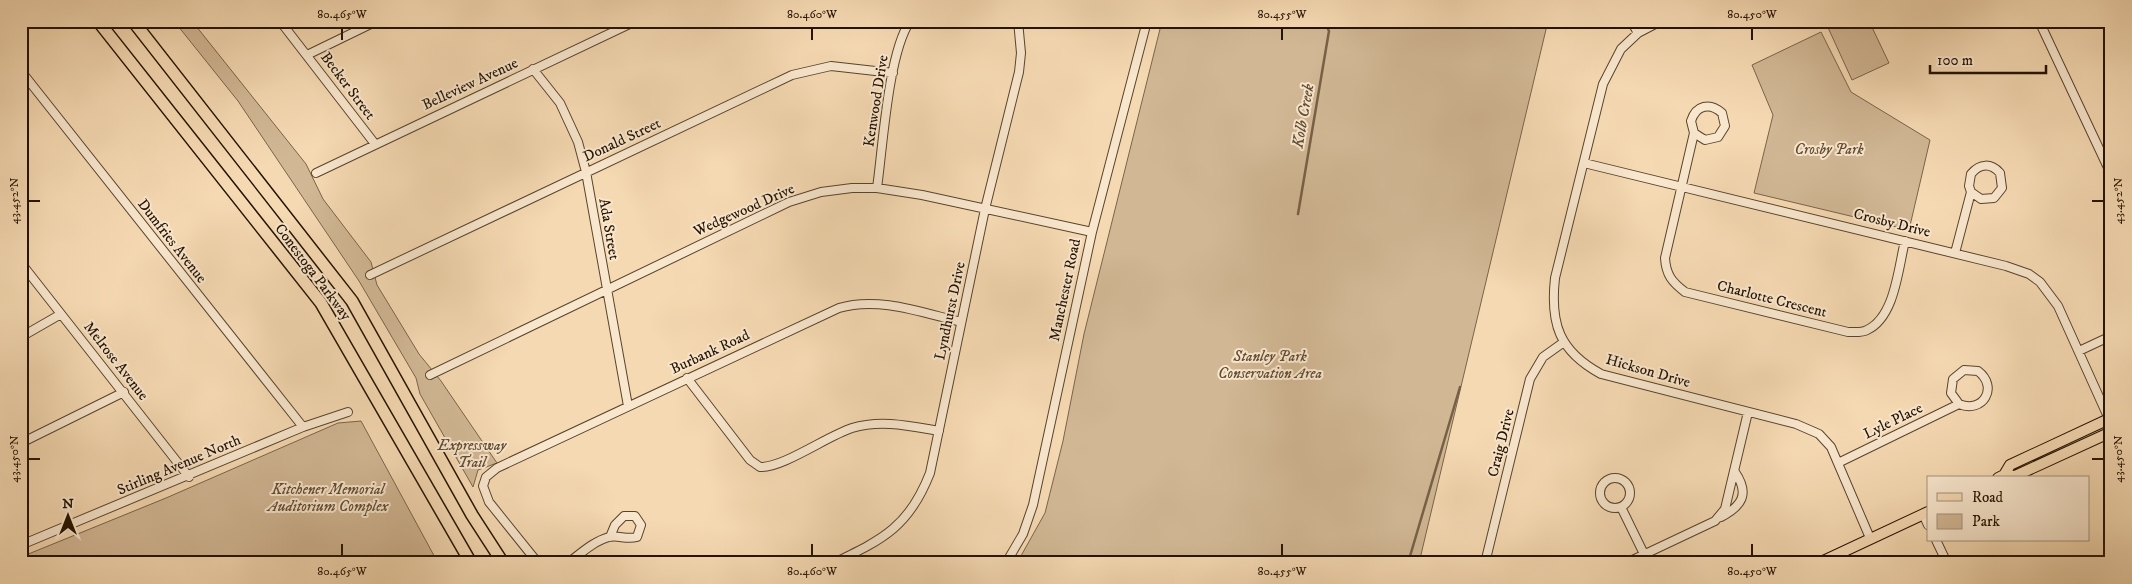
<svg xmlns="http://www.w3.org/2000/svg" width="2132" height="584" font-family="'IM FELL DW Pica',serif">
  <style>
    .green { fill: #d1b794; stroke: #7a644a }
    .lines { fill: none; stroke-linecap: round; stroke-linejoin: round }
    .stream { stroke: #776146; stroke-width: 2.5 }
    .minor-casing { stroke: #58442c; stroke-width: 10 }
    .major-casing { stroke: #241200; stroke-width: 12 }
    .highway-casing { stroke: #241200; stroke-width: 14 }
    .minor { stroke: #f8e6cd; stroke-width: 8 }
    .major { stroke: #f5d9b2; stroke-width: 10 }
    .highway { stroke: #f5d9b2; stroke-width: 11 }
    .ticks { fill: none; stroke: #241200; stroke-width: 2 }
    .labels { text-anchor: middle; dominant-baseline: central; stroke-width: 4; stroke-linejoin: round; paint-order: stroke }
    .street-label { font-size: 15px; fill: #241200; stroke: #f8e6cd }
    .park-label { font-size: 15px; font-style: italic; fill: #614c34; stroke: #f8e6cd }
    .water-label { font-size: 16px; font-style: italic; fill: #624d35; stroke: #f8e6cd }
    .neatline { fill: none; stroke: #241200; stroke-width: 2 }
    .ticks-label { font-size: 12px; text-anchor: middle; fill: #241200 }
  </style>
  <rect width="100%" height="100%" fill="#f5d9b2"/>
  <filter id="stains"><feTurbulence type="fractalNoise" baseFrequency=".004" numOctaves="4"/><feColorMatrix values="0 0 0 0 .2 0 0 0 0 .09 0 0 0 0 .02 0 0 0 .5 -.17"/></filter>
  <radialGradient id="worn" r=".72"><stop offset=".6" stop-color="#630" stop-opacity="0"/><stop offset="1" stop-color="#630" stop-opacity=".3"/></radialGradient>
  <path class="green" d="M174 21H192L306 164 323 199 371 262 377 285 419 354 441 381 497 463 478 470 473 487 420 394 416 378 359 281 238 101Z
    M1162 21H1548L1419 563H1017L1045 513 1063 441 1084 334Z
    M1825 21H1869L1889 63 1852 80Z
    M1821 32 1851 92 1930 140 1909 230 1754 193 1773 115 1752 65Z
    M361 421 438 563H21V557L166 498 338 423Z"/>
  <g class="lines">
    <path class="stream" d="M1298 214 1329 31 1324 21
      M1408 563 1460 387"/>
    <g class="minor-casing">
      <path id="minor" d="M280 21 375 144
        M1631 21 1638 33
        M1661 21 1638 33 1621 49 1603 84 1555 278C1550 324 1559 351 1601 374L1796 424 1819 434 1831 447 1870 538
        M2039 21 2111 174
        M307 55 377 21
        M533 69 560 103 578 142 586 172 628 406
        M21 71 303 427
        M1694 133 1705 140 1718 137 1725 126 1722 113C1710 102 1696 105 1691 121L1694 133 1665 258C1666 275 1672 282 1685 292L1848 332C1854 332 1862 333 1867 330 1895 317 1898 269 1905 241
        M1584 163 2006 266 2029 274 2040 282 2058 306 2109 419
        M316 173 636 21
        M877 188C883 146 888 54 910 21
        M1955 253 1971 192 1969 186 1971 174C1980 163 1991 163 2000 173L2002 188 1994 198 1981 199 1971 192
        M21 263 189 477
        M370 275 792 75 831 66 893 73
        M21 337 61 314
        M2079 351 2111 336
        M430 375 789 202 821 192 852 188H877L922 195 1092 232
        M687 378 750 460 760 467C783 468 827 436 852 428 881 419 910 426 939 431
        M21 443 124 392
        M1838 463 1959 404C1983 414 1999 387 1978 371L1964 370 1953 379 1951 393 1959 404
        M1600 493a15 15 0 1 1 30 0a15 15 0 1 1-30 0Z
        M1621 507 1644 554
        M1923 514 1928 525
        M1721 517C1742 506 1750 494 1735 472
        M1936 540 1947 563
        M21 545 303 427 348 412
        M538 563 489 502 483 486 486 477 497 468 839 308C878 296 923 313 961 322
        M568 563C580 554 594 541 609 537 619 535 626 540 637 537L641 525 635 516H624L615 525 610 537
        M834 563C883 539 909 527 930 473L985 209 1019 72 1021 53 1018 21
        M1006 563 1023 534 1033 505 1092 232 1147 21
        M1485 563 1530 379 1543 357 1564 342
        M1626 563 1715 521 1725 509 1748 412"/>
    </g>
    <g class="major-casing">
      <path id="major" d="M2004 475 2015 476 2111 432
        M1998 478 2004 475 2010 465 2111 418
        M1819 563 1928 512"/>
    </g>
    <g class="highway-casing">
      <path id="highway" d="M98 21 321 303 471 563
        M133 21 352 301 472 515 503 563"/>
    </g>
    <use href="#minor" class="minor"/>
    <use href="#major" class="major"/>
    <use href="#highway" class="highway"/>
  </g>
  <path class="ticks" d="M342 28V40M812 28V40M1282 28V40M1752 28V40M28 201H40M2092 201H2104M28 459H40M2092 459H2104M342 544V556M812 544V556M1282 544V556M1752 544V556"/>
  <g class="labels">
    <g class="street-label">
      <text transform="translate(470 84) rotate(-25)">Belleview Avenue</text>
      <text transform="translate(348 86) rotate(53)">Becker Street</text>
      <text transform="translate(876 101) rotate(-81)">Kenwood Drive</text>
      <text transform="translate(622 140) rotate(-25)">Donald Street</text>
      <text transform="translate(744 210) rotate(-24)">Wedgewood Drive</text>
      <text transform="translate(1892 223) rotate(14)">Crosby Drive</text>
      <text transform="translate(609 229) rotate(80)">Ada Street</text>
      <text transform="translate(172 241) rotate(52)">Dumfries Avenue</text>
      <text transform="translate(313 272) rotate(53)">Conestoga Parkway</text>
      <text transform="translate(1065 290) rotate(-78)">Manchester Road</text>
      <text transform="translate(1772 299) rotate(14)">Charlotte Crescent</text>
      <text transform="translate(950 311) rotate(-78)">Lyndhurst Drive</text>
      <text transform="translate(710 352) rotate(-25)">Burbank Road</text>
      <text transform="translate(116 361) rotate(52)">Melrose Avenue</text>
      <text transform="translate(1648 371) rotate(16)">Hickson Drive</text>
      <text transform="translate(1893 421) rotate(-26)">Lyle Place</text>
      <text transform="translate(1501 443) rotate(-76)">Craig Drive</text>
      <text transform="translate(179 465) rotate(-23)">Stirling Avenue North</text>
    </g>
    <g class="park-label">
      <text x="1829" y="149">Crosby Park</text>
      <text x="1270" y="356">Stanley Park<tspan x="1270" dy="17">Conservation Area</tspan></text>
      <text x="472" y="445">Expressway<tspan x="472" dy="17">Trail</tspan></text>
      <text x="328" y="489">Kitchener Memorial<tspan x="328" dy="17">Auditorium Complex</tspan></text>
    </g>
    <g class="water-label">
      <text transform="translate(1303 116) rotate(-80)">Kolb Creek</text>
    </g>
  </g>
  <rect width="2132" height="584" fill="none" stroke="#f5d9b2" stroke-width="55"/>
  <rect x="1927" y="476" width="162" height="65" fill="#f8e6cd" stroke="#a3917b"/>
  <rect x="1937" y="493" width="25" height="8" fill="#f5d9b2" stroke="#a3917b"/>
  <text x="1972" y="502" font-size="15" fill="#241200">Road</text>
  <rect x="1937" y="514" width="25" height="15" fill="#d1b794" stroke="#a3917b"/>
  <text x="1972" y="526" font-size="15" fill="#241200">Park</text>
  <g transform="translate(68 516)" stroke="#f8e6cd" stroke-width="4" paint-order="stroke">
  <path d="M0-4L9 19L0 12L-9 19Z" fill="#241200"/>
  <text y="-8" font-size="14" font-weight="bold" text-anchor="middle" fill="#241200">N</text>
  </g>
  <path d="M1930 65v8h116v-8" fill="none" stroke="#241200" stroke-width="2.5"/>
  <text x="1937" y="65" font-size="15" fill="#241200" stroke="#f8e6cd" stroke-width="4" paint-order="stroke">100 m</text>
  <rect x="28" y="28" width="2076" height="528" class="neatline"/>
  <g class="ticks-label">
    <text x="342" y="18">80.465°W</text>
    <text x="812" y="18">80.460°W</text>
    <text x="1282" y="18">80.455°W</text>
    <text x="1752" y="18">80.450°W</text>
    <text transform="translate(14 201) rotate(-90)" y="4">43.452°N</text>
    <text transform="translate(2118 201) rotate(-90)" y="4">43.452°N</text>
    <text transform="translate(14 459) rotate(-90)" y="4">43.450°N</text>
    <text transform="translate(2118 459) rotate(-90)" y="4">43.450°N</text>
    <text x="342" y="575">80.465°W</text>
    <text x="812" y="575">80.460°W</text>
    <text x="1282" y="575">80.455°W</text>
    <text x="1752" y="575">80.450°W</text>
  </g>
  <rect width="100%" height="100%" filter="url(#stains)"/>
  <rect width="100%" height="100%" fill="url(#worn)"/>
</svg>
